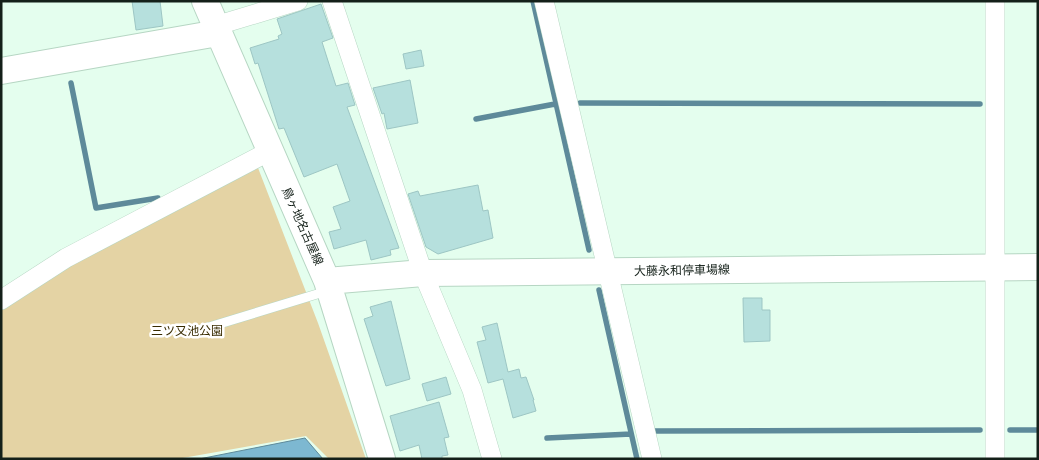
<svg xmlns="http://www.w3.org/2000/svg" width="1039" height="460" font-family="'PT Sans Narrow','Noto Sans JP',sans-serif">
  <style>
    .green { fill: #e4d3a4 }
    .water { fill: #7db8d1; stroke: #5e8a9a }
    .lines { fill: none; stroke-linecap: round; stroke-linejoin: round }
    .stream { stroke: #5e8a9a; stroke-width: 5.5 }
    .building { fill: #b6e0dd; stroke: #9dc6c4 }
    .lane-casing { stroke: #b6d6c3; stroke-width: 10 }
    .street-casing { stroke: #b6d6c3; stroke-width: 20 }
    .secondary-casing { stroke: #b6d6c3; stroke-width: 28 }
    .lane { stroke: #fff; stroke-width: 9 }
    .street { stroke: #fff; stroke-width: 19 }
    .secondary { stroke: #fff; stroke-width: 26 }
    .labels { text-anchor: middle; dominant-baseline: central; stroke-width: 5; stroke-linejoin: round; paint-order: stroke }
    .street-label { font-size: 12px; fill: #142019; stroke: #fff }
    .park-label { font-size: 12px; fill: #382b00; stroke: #fff }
  </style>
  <rect width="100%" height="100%" fill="#e4feee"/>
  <path class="green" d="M253 155 318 323 366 459H329L306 436 177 459H1V293Z"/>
  <path class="water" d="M305 438 323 459H199Z"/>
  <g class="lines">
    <path class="stream" d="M533 1 589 250
      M71 83 96 208 158 198
      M580 103 980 104
      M476 119 555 104
      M599 290 637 459
      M1010 430H1038
      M655 431 980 430
      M547 438 631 434"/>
  </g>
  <path class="building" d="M132 1H160L163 26 136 30Z
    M321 4 333 38 322 42 336 86 348 83 355 105 347 107 399 248 390 250 391 255 371 260 366 240 334 249 329 232 341 229 333 207 350 201 337 164 304 177 284 128 279 129 258 63 255 64 250 48 279 39 278 36 282 34 277 19Z
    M421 50 424 66 406 69 403 54Z
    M410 80 418 123 387 129 384 113 382 114 373 88Z
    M478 185 483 211 488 210 493 238 438 254 426 247 408 194 418 191 420 196Z
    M743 298H762V310H770V341L744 342Z
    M391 301 410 379 386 386 364 319 373 316 370 307Z
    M497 323 508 372 519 369 521 378 526 377 534 400H533L536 411 513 418 503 379 488 383 477 342 486 340 482 327Z
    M446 377 451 394 427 401 422 384Z
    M439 402 449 437 444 438 448 455 442 456V459H422L419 445 400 451 390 416Z"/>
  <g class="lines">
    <g class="lane-casing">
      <path id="lane" d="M196 331 327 291"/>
    </g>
    <g class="street-casing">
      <path id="street" d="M332 1 423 273 472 390 492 459
        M544 1 652 459
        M995 1V459
        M215 26 298 1
        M1 300 66 258 270 151"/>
    </g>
    <g class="secondary-casing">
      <path id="secondary" d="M205 1 327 281 382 459
        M1 71 218 33
        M327 281 423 273 1038 267"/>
    </g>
    <use href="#lane" class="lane"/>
    <use href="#street" class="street"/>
    <use href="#secondary" class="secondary"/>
  </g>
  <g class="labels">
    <g class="street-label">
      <text transform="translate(303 226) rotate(66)">鳥ヶ地名古屋線</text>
      <text transform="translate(682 270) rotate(-1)">大藤永和停車場線</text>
    </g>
    <g class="park-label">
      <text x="187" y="330">三ツ又池公園</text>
    </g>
  </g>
  <rect width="1039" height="460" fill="none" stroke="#142019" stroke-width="5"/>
</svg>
